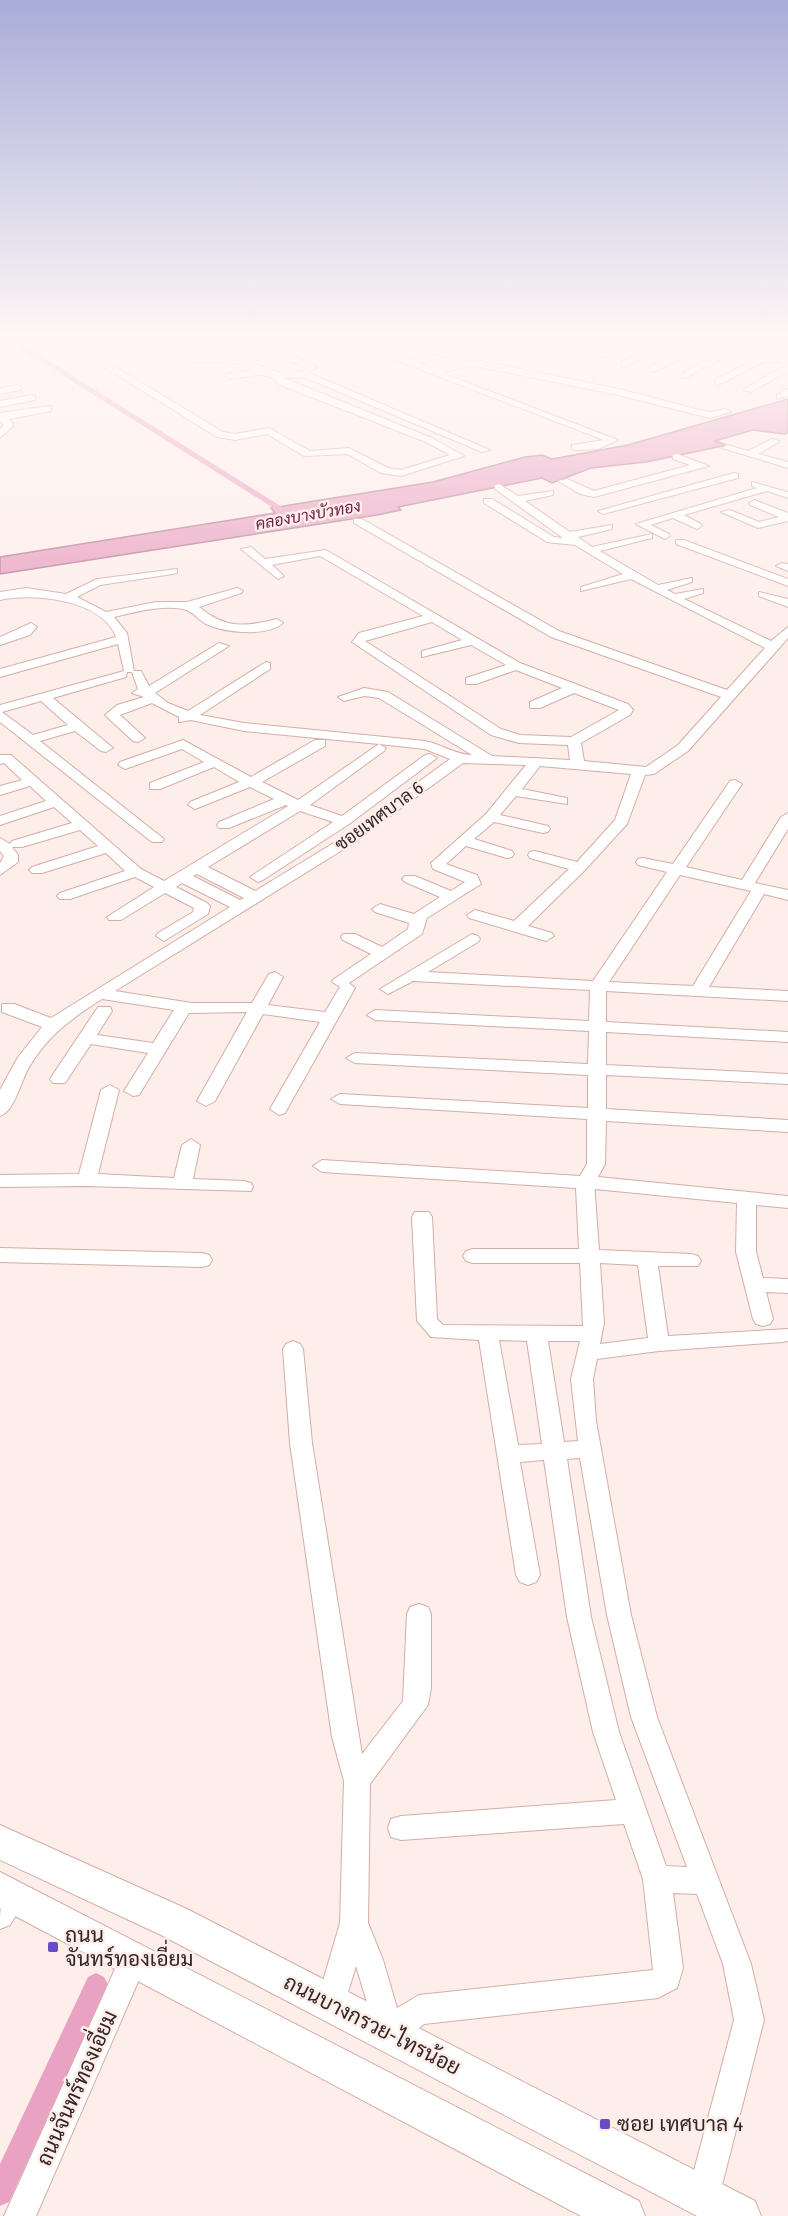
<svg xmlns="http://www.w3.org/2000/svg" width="788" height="2216" font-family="'Fira Sans Condensed',Sarabun,sans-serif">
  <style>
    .water { fill: #e9a2c2; stroke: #b37c92; stroke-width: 1.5 }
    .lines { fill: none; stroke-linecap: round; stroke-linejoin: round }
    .canal { fill: #e9a2c2; fill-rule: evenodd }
    .minor-casing { stroke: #d4ada6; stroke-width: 2 }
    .major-casing { stroke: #d4ada6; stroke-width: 2 }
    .minor { fill: #fff; fill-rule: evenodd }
    .major { fill: #fff; fill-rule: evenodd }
    .poi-dot { fill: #694cc5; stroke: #feeeea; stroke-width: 2 }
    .labels { text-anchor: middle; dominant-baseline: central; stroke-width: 5; stroke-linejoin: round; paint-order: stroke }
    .far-water-label { font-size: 16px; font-style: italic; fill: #6d1c49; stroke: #feeeea }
    .street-label { font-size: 18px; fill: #342522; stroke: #feeeea }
    .near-poi-label { font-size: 21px; fill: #342522; stroke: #feeeea; text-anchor: start }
    .near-street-label { font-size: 21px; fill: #342522; stroke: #feeeea }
  </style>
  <rect width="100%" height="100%" fill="#feeeea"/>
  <path class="water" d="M788 399V432L785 434 753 430 715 441 727 445 646 462 591 468 552 483 542 478 398 507 401 510 377 515 0 574V557L275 513 271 508 433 482 525 457 542 455 552 459 628 445Z"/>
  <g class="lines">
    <path class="canal" d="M5 339H14L298 517 291 519Z
      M96 1973 104 1977 108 1985 9 2202 0 2206V2164L88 1977Z"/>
    <g class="minor-casing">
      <path id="minor" d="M59 339H69L223 432 235 434 269 428 310 451 349 448 388 468 401 470 450 455 426 442 278 384C268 367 243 380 227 378V374L256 370 237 363 192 362 154 339H164L197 357H238L279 373 305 372 302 370 305 367 236 342 239 339H249L247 341 283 351 317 367 307 372 490 450 482 452 306 378H284L432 438 464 456 401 476 381 473 347 454 304 456 267 434 235 440 217 437Z
        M101 339H111L119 345 112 347Z
        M341 339H353L412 361 455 351V355L418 363C444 373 455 359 481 361L619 389 700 410 710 412 726 409 731 412 710 418 618 395 481 367 471 366 442 373 618 440 598 449 575 450 572 449V445L604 440Z
        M524 339H541L609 354 605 357Z
        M593 339H620L740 353 750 339H758L748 354 788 358V364L765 361 718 385 715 384V380L754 360 726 356 686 378 683 377V373L716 355 693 353 653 372 650 371V367L682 351 662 349 624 367 621 366V362L651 348Z
        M19 347 22 352 0 356V350Z
        M788 364V371L751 392 743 390Z
        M17 385 22 388 20 390 0 394V388Z
        M788 389V396L777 399V395Z
        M32 395 35 396V400L0 407V401Z
        M48 406 51 407V411L9 419 14 425 0 438V429L4 425 0 421V413Z
        M772 439 780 441 758 454 788 462V468L722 448 727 445 748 451Z
        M677 454 709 466 594 497 580 494 558 481 567 479 594 491 690 465 673 459V455Z
        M734 473 738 474V478L603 514 598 511Z
        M752 482 788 492V498L767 491 684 515 701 524 702 526 697 529 673 518 651 525 669 534 670 536 665 539 636 524 757 488 752 486Z
        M499 484 518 496 553 491V495L525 501 570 532 612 525V529L578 537 592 547 652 534V538L600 551 658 585 692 578V582L667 590 675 594 703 589V593L684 599 771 641 788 627V638L688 751 654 774 645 775 627 824 585 870 528 926 552 933 554 936 546 941 469 918 467 915 475 910 514 921 569 869 530 858 528 855 530 852 535 851 577 862 615 820 631 774 540 766 522 789 567 798V804L516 796 500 815 548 826 550 829 548 832 543 833 494 822 474 839 512 851 514 854 512 857 507 858 466 846 446 864 477 875 481 884 427 918 422 934 349 983 355 988 285 1113 279 1115 270 1109 320 1022 263 1014 215 1101 206 1106 197 1101 247 1012 189 1013 139 1095 133 1096 124 1091 148 1053 91 1044 65 1083H53L50 1079 98 1007H110L112 1011 97 1035 153 1043 174 1010 102 999C72 1018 46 1037 28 1069 21 1082 14 1112 0 1116V1090L18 1057 42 1027 2 1012V1004H14L51 1018 230 907 182 883 176 887 207 903 210 906 208 914 164 941 156 936 158 933 193 912 194 908 165 893 121 920H109L107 917 154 887 135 877 70 899H60L57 896 60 893 125 871 106 853 42 873H32L29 870 32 867 98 846 80 830 22 847H12L18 855V862L0 875V863L4 856 0 851V838L10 844 12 841 72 823 54 807 0 825V816L46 801 30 786 0 795V786L22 780 4 763 0 764V755H11L141 869 164 881 288 806 286 805 229 828H219L217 825 219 822 274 799 250 787 195 809 188 805 190 802 239 782 214 767 160 789H150V783L204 762 182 749 125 769 118 765 120 762 183 740 251 777 315 740H325V746L262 782 298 800 379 744 244 731 191 720 179 722V717L152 703 120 715 145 738 138 742 133 741 105 715 117 705 144 697 132 693 138 689 132 672H127L126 677 53 698 113 748 106 752 101 751 75 731 40 741 164 839 162 842H152L0 722V705L124 671 118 644 0 677V669L116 637C103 600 33 592 0 600V592L26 588 66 594 97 579 177 569V573L173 574 100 585 77 597 106 612 156 602H187L237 588 243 591 241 593 199 607C226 629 244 627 277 619L283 623C267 637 225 633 206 624 198 620 193 611 183 609 160 605 136 612 114 617L127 633 134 671H141L149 686 219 643 229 646 155 693 168 703 188 711 266 662 270 663V669L200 715 244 723 425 741C441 744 456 755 472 755L379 698 364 696 344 701 338 697 364 688 388 692 492 756 570 760 568 745 519 743 491 735 352 642 359 633 423 616 320 556 272 565 284 576 278 579 241 549 251 547 265 559 326 550 520 663 628 704 633 710 630 715 581 743 584 761 646 767 678 745 721 697 551 637 354 523V519H362L559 631 727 690 765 648 631 579 581 591V587L623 574 575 545 547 542 484 503V499H492L554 537 563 538 495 489V485ZM432 622 462 640 422 651V657L471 645 506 665 466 678V684H476L516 670 562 688 530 702V708H540L574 693 619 710 571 737 520 735 501 729 365 641ZM41 701 68 725 33 735 2 712ZM379 744 425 749 450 759 342 838 255 891 208 867 300 811 333 822 250 877 258 882 263 880 349 824 437 758 430 754 425 755 342 816 310 805 384 751 386 748ZM463 763 526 765 486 814 431 863 433 869 465 882 451 891 415 876H405L402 879 405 882 440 897 414 914 380 904 372 909 375 912 409 923 408 929 382 947 355 934H343L341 937 343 940 371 954 334 979 332 982 340 987 325 1012 268 1005 283 977 275 972 269 974 252 1003H192L115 991 352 844ZM197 874 244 898 240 900 193 876Z
        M754 500 788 513V521L758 528 721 512 730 510 759 522 779 517 750 505 749 503Z
        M676 540H684L788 579V586L676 544Z
        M782 563 788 564V571L776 566Z
        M759 592 788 599V607L759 596Z
        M31 623 37 627 30 635 0 645V637Z
        M735 780 742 784 686 867 742 880 781 817 788 813V829L755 883 788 890V900L764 894 709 987 788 991V1001L606 991V1022L788 1032V1042L606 1032V1065L788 1074V1084L606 1075V1109L788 1120V1132L606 1121 605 1164 598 1177 788 1196V1208L756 1205V1252L763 1278 788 1279V1293L766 1292 773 1319 770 1324 763 1326 756 1324 753 1319 736 1252 737 1203 595 1189V1196L599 1250 691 1254 698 1256 701 1261 698 1266H658L668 1336 788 1329V1341L782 1342 659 1351 597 1359 593 1379 596 1421 631 1615 657 1717 751 1964 764 2020 719 2197 714 2208 703 2213 692 2208 687 2197 734 2020 723 1964 697 1894 673 1893 683 1968 677 1988 658 1998 424 2024C412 2033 409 2046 395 2052L379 2042 356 1966 341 2015 331 2019 321 2015 316 2005 340 1923 344 1781 332 1737 290 1443 283 1349 286 1344 293 1341 300 1344 303 1349 312 1443 362 1754 403 1701 407 1614 410 1607 419 1604 428 1607 431 1614V1688L428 1705 370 1784 368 1923 383 1960 397 2008 419 1995 653 1970 643 1879 624 1824 401 1840 391 1837 388 1828 391 1819 401 1816 616 1800 593 1732 567 1617 544 1460 520 1462 540 1575 536 1582 528 1585 520 1582 516 1575 479 1340 431 1337 417 1321 412 1217 415 1212H429L432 1217 437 1319 443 1325 583 1326 580 1263H473L466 1261 463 1256 466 1251 473 1249H579L576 1188 322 1172 313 1166 322 1160 580 1176 587 1164V1119L340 1104 331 1099 340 1094 588 1108V1075L355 1063 346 1058 355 1053 588 1064 589 1031 375 1020 367 1015 375 1010 589 1021 590 990 413 981 388 994 380 989 472 934 478 936 480 939 478 942 428 972 593 981 667 872 638 865 636 862 638 859 643 858 673 864 730 781ZM680 875 751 891 693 986 609 982ZM600 1263 638 1265 648 1338 600 1344 604 1323ZM499 1340 527 1341 542 1444 518 1445ZM548 1341H580L571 1379 578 1441 564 1442ZM580 1458 607 1615 631 1717 687 1867 666 1866 619 1732 591 1617 567 1459Z
        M110 1085 119 1090 98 1174 174 1178 182 1145 191 1139 200 1145 193 1179 244 1181 251 1183 253 1187 251 1191 87 1186 0 1187V1175L79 1174 101 1090Z
        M0 1248 202 1253 209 1255 212 1260 209 1265 202 1267 0 1262Z
        M14 1883 24 1887 28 1896 10 1925 0 1929C0 1911 0 1891 14 1883Z
        M134 1945 144 1949 148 1959 36 2216H4L124 1949Z"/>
    </g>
    <g class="major-casing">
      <path id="major" d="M0 1825 187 1909 755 2201 761 2216H697L161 1935 0 1860Z
        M0 1872 639 2201 645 2216H581L0 1908Z"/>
    </g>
    <use href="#minor" class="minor"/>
    <use href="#major" class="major"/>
  </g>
  <linearGradient id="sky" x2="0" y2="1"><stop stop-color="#a8add9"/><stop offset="0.52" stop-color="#fff7f6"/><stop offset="1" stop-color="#fff7f6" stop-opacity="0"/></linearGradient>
  <rect width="788" height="649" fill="url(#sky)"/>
  <g class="poi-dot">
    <rect x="47" y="1941" width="12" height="12" rx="3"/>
    <rect x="599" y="2118" width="12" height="12" rx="3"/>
  </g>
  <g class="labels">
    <g class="far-water-label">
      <text transform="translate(308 515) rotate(-10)">คลองบางบัวทอง</text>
    </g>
    <g class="street-label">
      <text transform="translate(379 816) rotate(-36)">ซอยเทศบาล 6</text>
    </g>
    <g class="near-poi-label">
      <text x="65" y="1935">ถนน<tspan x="65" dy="24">จันทร์ทองเอี่ยม</tspan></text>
      <text x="617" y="2124">ซอย เทศบาล 4</text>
    </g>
    <g class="near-street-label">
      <text transform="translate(372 2025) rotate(27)">ถนนบางกรวย-ไทรน้อย</text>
      <text transform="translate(77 2088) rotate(-66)">ถนนจันทร์ทองเอี่ยม</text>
    </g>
  </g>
</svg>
